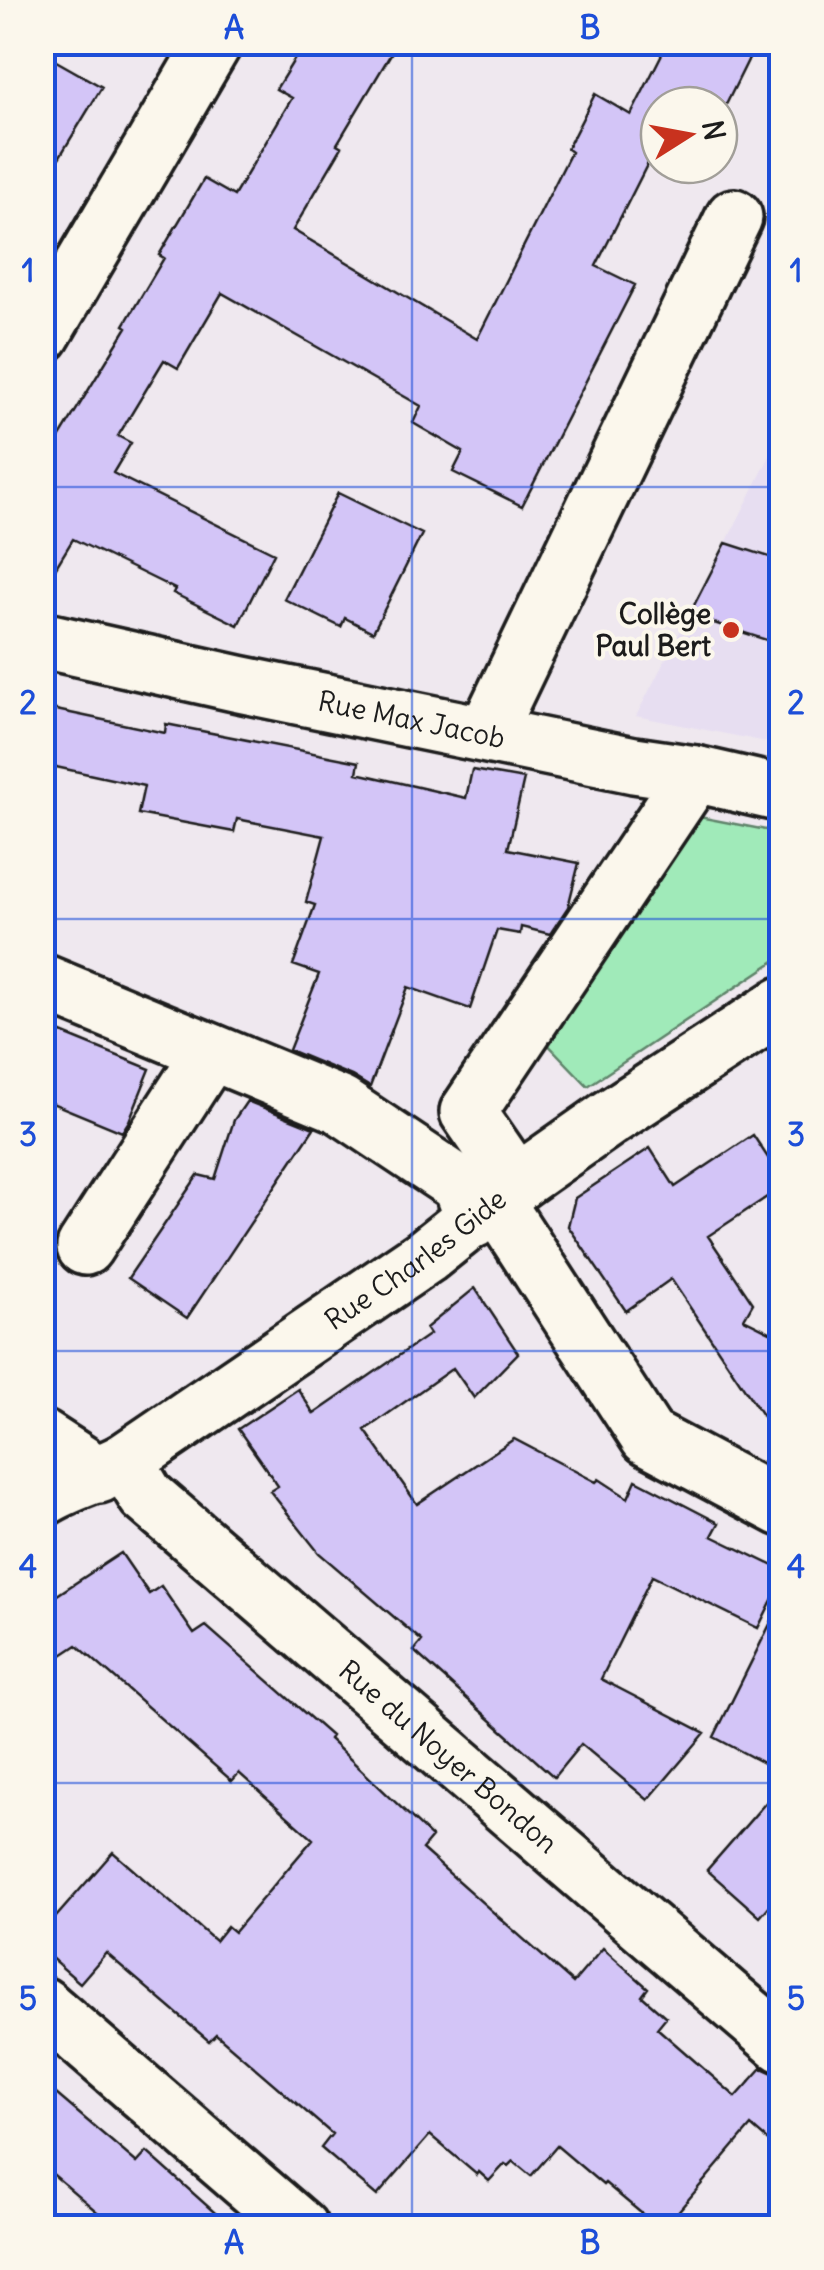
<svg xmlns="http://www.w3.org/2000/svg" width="824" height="2270" font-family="Delius,sans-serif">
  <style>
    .built { fill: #e7def1 }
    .green { fill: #a0eab9; stroke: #5e836a; stroke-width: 2.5 }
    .building { fill: #d3c5f7; stroke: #1c1c1c; stroke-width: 2.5 }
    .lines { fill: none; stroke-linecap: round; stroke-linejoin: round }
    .minor-casing { stroke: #1c1c1c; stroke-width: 62 }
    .minor { stroke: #fbf7ec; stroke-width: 55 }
    .grid { fill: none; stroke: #1d4ed8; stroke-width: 2.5; stroke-opacity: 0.55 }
    .poi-dot { fill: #c8321e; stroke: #fbf7ec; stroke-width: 4 }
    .labels { text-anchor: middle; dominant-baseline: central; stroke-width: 8; stroke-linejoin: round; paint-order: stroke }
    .poi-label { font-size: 28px; font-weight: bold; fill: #1c1c1c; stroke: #fbf7ec; text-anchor: end }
    .street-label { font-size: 28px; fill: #1c1c1c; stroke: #fbf7ec }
    .neatline { fill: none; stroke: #1d4ed8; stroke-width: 4 }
    .grid-label { font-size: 32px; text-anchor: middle; font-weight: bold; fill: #1d4ed8 }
  </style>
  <rect width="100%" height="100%" fill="#efe8ef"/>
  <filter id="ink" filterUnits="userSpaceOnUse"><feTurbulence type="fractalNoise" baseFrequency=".01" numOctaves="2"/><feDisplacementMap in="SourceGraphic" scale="20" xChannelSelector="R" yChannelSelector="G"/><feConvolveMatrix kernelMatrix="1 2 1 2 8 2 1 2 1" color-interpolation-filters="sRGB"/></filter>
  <g filter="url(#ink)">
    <path class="built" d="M781 434V745L636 716 726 543Z"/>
    <path class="green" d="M689 815 781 833V957L588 1086 540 1036Z"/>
    <path class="building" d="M305 42H398L337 144 342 147 293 230 477 339 571 152 567 149 595 94 631 115 668 42H757L719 119V105H659V159L652 155 596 266 635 285 522 506 453 472 463 452 413 423 421 406 222 293 178 368 164 360 118 436 131 443 113 473 274 553 238 625 173 593 175 589 73 539 42 590V466L127 327 124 325 164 258 159 255 204 179 234 196 292 98 276 89Z
      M42 53 102 87 42 186Z
      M338 493 422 534 373 632 345 618 341 627 284 599Z
      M726 543 782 561V645L689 615Z
      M42 707 165 733 166 724 359 762 357 773 466 798 472 770 524 779 508 849 579 863 568 907 550 934 521 927 520 934 497 930 470 1009 408 987 370 1087 352 1076 289 1050 319 974 293 965 315 905 306 902 324 836 237 819 234 832 138 814 144 786 42 764Z
      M42 1025 150 1069 129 1121 122 1132 42 1099Z
      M247 1101 314 1128 187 1318 128 1278 198 1175 215 1179 234 1120Z
      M753 1135 782 1179V1187L708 1236 753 1303 744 1319 782 1338V1445L671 1279 626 1311 568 1226 575 1198 650 1148 675 1187Z
      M475 1288 518 1353 474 1398 453 1368 365 1430 417 1504 514 1439 596 1482 599 1479 628 1498 636 1480 719 1523 712 1536 782 1570V1580L758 1628 652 1576 601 1679 705 1733 648 1800 581 1744 554 1777 414 1651 422 1641 319 1553 270 1491 278 1486 238 1429 298 1389 314 1414 430 1334 426 1328Z
      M121 1553 149 1594 161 1586 194 1634 206 1626 331 1736 329 1739 432 1837 422 1849 573 1983 603 1948 648 1988 642 1996 666 2017 657 2028 736 2097 762 2068 775 2074H782V2153L751 2126 664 2228H659L605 2183 603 2185 557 2146 531 2176 513 2161 508 2166 505 2164 489 2181 479 2172 477 2175 430 2135 377 2196 321 2148 332 2134 216 2034 209 2041 106 1953 80 1983 42 1950V1933L113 1852 215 1941 227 1926 234 1932 313 1839 239 1773 232 1781 77 1645 42 1668V1605Z
      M782 1600V1773L714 1737Z
      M782 1784V1891L760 1917 707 1870Z
      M42 2082 137 2163 147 2152 232 2228H116L42 2165Z"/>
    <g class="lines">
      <g class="minor-casing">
        <g id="minor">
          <path d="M42 335 214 42"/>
          <path id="s1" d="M42 640 239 684 634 765 695 774 782 794"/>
          <path d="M486 734 734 217"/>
          <path d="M42 982 340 1105 460 1185 473 1220"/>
          <path d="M517 1183 468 1112 695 774"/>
          <path d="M495 1201 648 1437 782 1508"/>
          <path d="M85 1247 211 1052"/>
          <path d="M42 1438 99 1475"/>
          <path id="s2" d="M125 1461 146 1496 782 2044"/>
          <path id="s3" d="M42 1499C68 1482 98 1476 125 1461L426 1256 517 1183 608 1119 782 1005"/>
          <path d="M42 2005 300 2228"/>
        </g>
      </g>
      <use href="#minor" class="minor"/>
    </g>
  </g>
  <path class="grid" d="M412 42V2228M42 487H782M42 919H782M42 1351H782M42 1783H782"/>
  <circle class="poi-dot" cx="731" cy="630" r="10"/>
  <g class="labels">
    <g class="poi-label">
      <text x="711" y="614">Collège<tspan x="711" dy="32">Paul Bert</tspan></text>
    </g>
    <g class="street-label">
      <text stroke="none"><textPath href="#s1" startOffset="378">Rue Max Jacob</textPath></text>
      <text stroke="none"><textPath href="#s3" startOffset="445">Rue Charles Gide</textPath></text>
      <text stroke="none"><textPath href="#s2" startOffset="440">Rue du Noyer Bondon</textPath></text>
    </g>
  </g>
  <rect width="824" height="2270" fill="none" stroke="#fbf7ec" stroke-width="110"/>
  <g transform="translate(689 135) rotate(79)"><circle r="48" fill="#fbf7ec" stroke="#a29f99" stroke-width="2.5"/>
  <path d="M0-8L18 38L0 25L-18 38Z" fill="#c8321e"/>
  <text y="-15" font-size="28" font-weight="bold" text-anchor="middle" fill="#1c1c1c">N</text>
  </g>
  <rect x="55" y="55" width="714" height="2160" class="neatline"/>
  <g class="grid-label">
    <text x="234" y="39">A</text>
    <text x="590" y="39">B</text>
    <text x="28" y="282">1</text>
    <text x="796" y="282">1</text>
    <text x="28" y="714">2</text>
    <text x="796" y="714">2</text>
    <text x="28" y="1146">3</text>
    <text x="796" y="1146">3</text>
    <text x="28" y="1578">4</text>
    <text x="796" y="1578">4</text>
    <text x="28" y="2010">5</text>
    <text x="796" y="2010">5</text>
    <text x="234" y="2254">A</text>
    <text x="590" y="2254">B</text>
  </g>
</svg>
